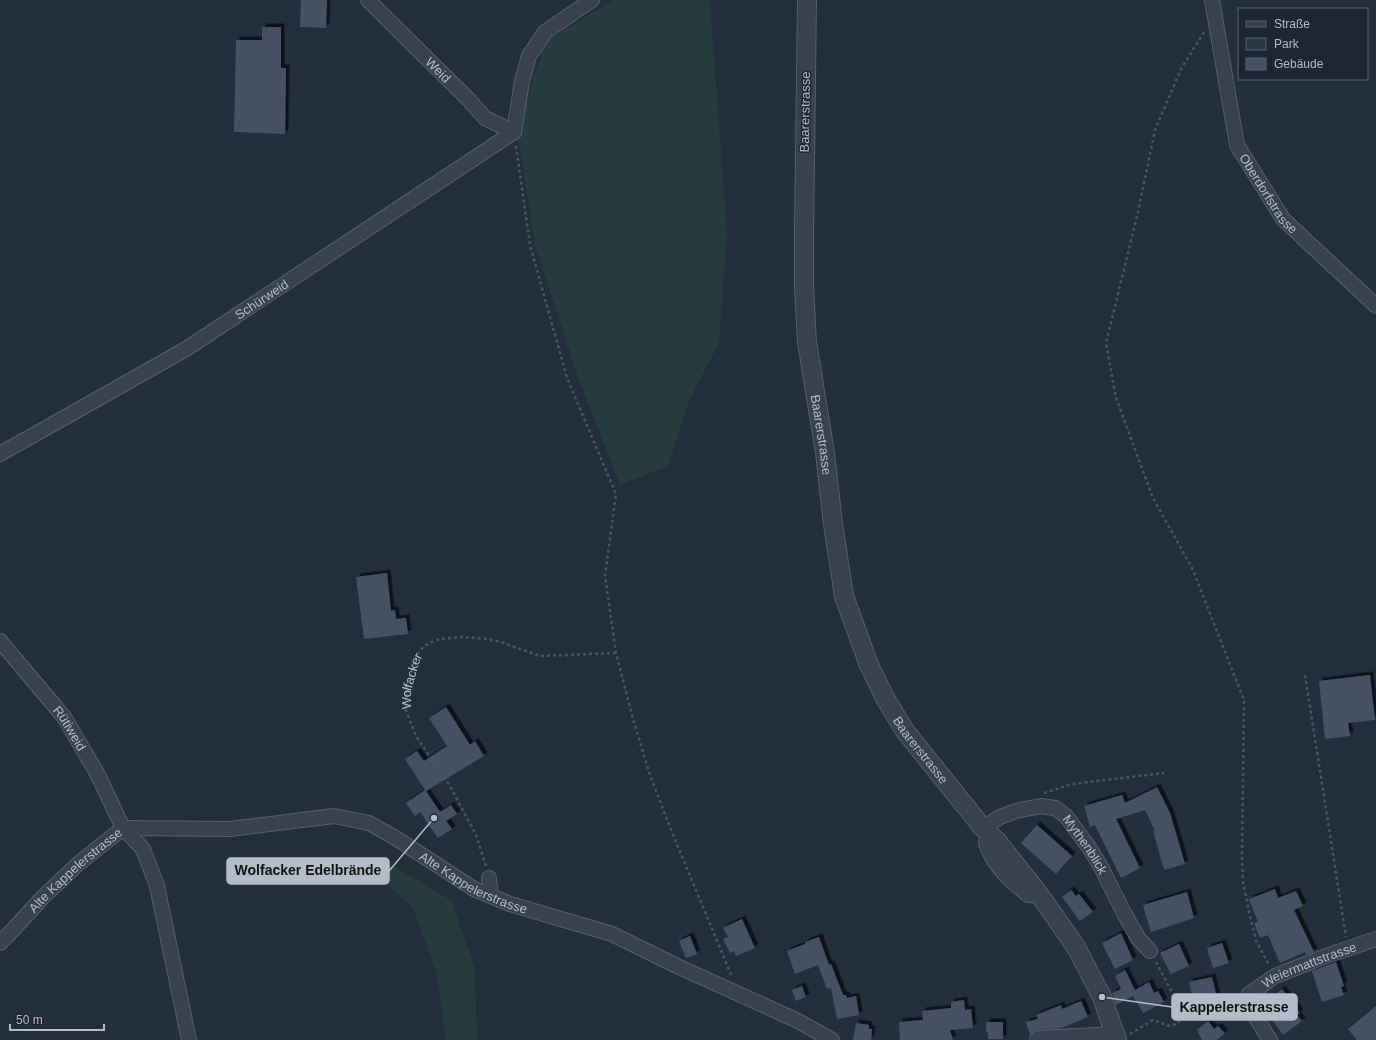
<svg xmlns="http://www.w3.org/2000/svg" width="1376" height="1040" font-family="Arial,sans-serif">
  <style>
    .green { fill: #263c3f }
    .building { fill: #455162; filter: url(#shadow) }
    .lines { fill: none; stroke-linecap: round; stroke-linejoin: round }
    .minor-casing { stroke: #565f6c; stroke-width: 16 }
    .tertiary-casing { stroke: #565f6c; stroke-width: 20 }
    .path { stroke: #44595c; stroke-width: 2.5; stroke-dasharray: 3 3; stroke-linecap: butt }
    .minor { stroke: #38414e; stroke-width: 14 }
    .tertiary { stroke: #38414e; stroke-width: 18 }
    .labels { text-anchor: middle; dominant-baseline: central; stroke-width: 3; stroke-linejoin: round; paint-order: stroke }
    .street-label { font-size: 13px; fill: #b4bcc9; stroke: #1d2633 }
    .leader { fill: none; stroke: #b4bcc9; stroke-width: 1.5 }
    .callout-dot { fill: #b4bcc9; stroke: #1d2633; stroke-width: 1.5 }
    .callout { fill: #b4bcc9; stroke: #b4bcc9; stroke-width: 1.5 }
    .callout-label { font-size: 14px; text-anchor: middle; font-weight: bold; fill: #111 }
  </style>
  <defs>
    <filter id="shadow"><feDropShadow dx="3.5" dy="-3.5" stdDeviation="0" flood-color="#0009"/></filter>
  </defs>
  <rect width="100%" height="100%" fill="#242f3e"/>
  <path class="green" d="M613 0H710L727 235 719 343 690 399 668 466 620 485 579 380 535 245 519 141 528 95 546 41Z
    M382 860 451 900 475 968 477 1040H446L437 975 413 908 379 877Z"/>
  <path class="building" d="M301 0H327L326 28 300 27Z
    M262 27H281V68H286L285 134 234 132 236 40H262Z
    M387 573 391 611 395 610 396 619 406 618 408 634 364 639 356 577Z
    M1370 675 1375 720 1348 723 1350 736 1325 739 1319 681Z
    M446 707 470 745 475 741 484 756 426 791 440 812 451 805 457 814 446 821 452 829 438 838 420 812 415 816 406 803 425 790 405 759 417 751 424 761 447 746 429 718Z
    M1157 787 1170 813 1185 864 1164 870 1153 831H1155L1145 810 1116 819 1140 868 1121 878 1095 825 1090 827 1084 806 1122 795 1125 803Z
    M1037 825 1072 856 1056 874 1021 843Z
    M1275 889 1278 898 1296 891 1303 906 1294 910 1314 952 1306 955 1305 952 1280 963 1268 935 1260 938 1254 923 1258 922 1249 899Z
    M1071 890 1076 896 1079 894 1093 912 1080 921 1062 897Z
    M1187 892 1194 918 1151 932 1143 905Z
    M742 919 755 948 736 956 734 951 730 953 723 939 728 937 723 928Z
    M1121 933 1133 960 1115 969 1102 943Z
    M690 936 697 954 686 958 679 941Z
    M819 937 829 965 831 964 843 995H846L847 998 856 996 859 1015 837 1019 831 988 827 989 818 965 795 974 787 951 805 944V942Z
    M1222 943 1229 963 1213 968 1207 948Z
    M1179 944 1189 966 1171 974 1160 953Z
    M1336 962 1344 986 1341 987 1344 995 1322 1002 1312 971Z
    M1125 970 1135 990 1149 982 1154 993 1158 991 1164 1002 1143 1013 1133 996 1116 1005 1112 993 1121 989 1115 976Z
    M1212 977 1217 998 1194 1003 1189 982Z
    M802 986 806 997 796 1001 792 990Z
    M1282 989 1300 1013 1297 1015 1302 1021 1283 1035 1261 1004Z
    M964 1000 965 1010 971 1009 973 1028 950 1030 953 1040H900L899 1022 923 1020 922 1011 951 1008V1002Z
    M1081 1001 1088 1017 1061 1028 1038 1030 1034 1031 1030 1035 1026 1022 1038 1019 1036 1015 1061 1005 1062 1009Z
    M1376 1006V1040H1357L1348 1029Z
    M1208 1021 1214 1029 1218 1026 1225 1033 1217 1040H1202L1197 1030Z
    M986 1022H1003V1039H988V1032H986Z
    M856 1023 869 1025V1029H872L871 1040H853Z"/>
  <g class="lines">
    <g class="minor-casing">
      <g id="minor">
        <path id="s2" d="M368 0 469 100 485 118 514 132"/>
        <path id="s3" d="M1212 0 1237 145 1283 219 1376 306"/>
        <path d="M514 132 522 81 529 56 545 32 592 0"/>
        <path id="s4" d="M0 454 186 349 514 132"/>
        <path id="s5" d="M0 641 64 717 97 773 123 828 143 849 157 886 189 1040"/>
        <path id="s6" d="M983 828 1000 817 1016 811 1041 806 1055 808 1066 816 1088 846 1100 865 1124 913 1138 938 1150 951"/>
        <path d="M489 878 491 896"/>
        <path id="s7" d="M0 943 10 933 43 897 78 864 123 828 230 829 334 816 369 823 394 837 474 889 510 904 612 934 677 966 796 1020 832 1040"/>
        <path id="s8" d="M1270 1040 1251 1010 1249 994 1275 976 1329 955 1376 939"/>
      </g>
    </g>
    <g class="tertiary-casing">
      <g id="tertiary">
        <path id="s9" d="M807 0 804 232V287L807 342 825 453 833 524 844 596 869 665 885 698 905 731 983 828 997 841 1039 894 1076 947 1102 997 1117 1040"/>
        <path d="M988 843C995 864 1011 879 1029 893"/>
        <path d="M1039 1040 1116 1036"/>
      </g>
    </g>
    <g class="path">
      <path d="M1204 32 1181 69 1155 130 1138 212 1106 343 1116 398 1153 498 1192 568 1244 700 1242 859 1243 882 1250 916 1256 940 1269 965"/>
      <path d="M516 146 530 245 567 378 616 494 605 576 616 653 633 719 649 772 669 825 732 977"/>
      <path d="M1305 675 1346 937"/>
      <path d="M1044 793 1072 784 1164 773"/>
      <path id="s1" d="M486 866 476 835 450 786 416 736 406 711V690L415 660 420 650 429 643 440 639 463 637 487 639 501 642 540 656 616 653"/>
      <path d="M1156 962 1184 1015"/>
      <path d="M1130 1034 1153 1020 1169 1026 1177 1024 1184 1015 1219 1005 1236 999"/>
    </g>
    <use href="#minor" class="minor"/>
    <use href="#tertiary" class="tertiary"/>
  </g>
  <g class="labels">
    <g class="street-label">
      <text stroke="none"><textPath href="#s2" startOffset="99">Weid</textPath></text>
      <text transform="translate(805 112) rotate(-89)">Baarerstrasse</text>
      <text stroke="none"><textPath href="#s3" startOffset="205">Oberdorfstrasse</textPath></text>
      <text stroke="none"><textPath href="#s4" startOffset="304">Schürweid</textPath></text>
      <text stroke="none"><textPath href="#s9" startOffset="436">Baarerstrasse</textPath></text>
      <text stroke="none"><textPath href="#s1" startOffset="206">Wolfacker</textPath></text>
      <text stroke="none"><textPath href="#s5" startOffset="112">Rütiweid</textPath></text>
      <text stroke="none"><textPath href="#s9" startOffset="772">Baarerstrasse</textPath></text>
      <text stroke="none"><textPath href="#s6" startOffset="125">Mythenblick</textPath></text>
      <text stroke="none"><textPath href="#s7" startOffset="105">Alte Kappelerstrasse</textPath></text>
      <text stroke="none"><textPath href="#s7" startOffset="537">Alte Kappelerstrasse</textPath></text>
      <text stroke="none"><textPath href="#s8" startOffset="119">Weiermattstrasse</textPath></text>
    </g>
  </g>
  <path class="leader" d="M434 818L389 871M1102 997L1172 1007"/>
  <g class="callout-dot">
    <circle cx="434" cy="818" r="4"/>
    <circle cx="1102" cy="997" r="4"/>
  </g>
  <g class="callout">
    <rect x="227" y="858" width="162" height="26" rx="4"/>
    <rect x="1172" y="994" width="125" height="26" rx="4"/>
  </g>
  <g class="callout-label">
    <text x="308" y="875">Wolfacker Edelbrände</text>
    <text x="1234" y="1012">Kappelerstrasse</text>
  </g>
  <rect x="1238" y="8" width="130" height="72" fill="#1d2633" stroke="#59626f"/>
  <rect x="1246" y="21" width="20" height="6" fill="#38414e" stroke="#59626f"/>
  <text x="1274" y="28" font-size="12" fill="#b4bcc9">Straße</text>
  <rect x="1246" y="38" width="20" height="12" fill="#263c3f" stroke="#59626f"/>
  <text x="1274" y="48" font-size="12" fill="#b4bcc9">Park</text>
  <rect x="1246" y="58" width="20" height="12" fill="#455162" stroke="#59626f"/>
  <text x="1274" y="68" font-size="12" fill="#b4bcc9">Gebäude</text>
  <path d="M10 1024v6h94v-6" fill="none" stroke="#b4bcc9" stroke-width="2"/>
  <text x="16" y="1024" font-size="12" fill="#b4bcc9" stroke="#1d2633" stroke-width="3" paint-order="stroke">50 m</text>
</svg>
